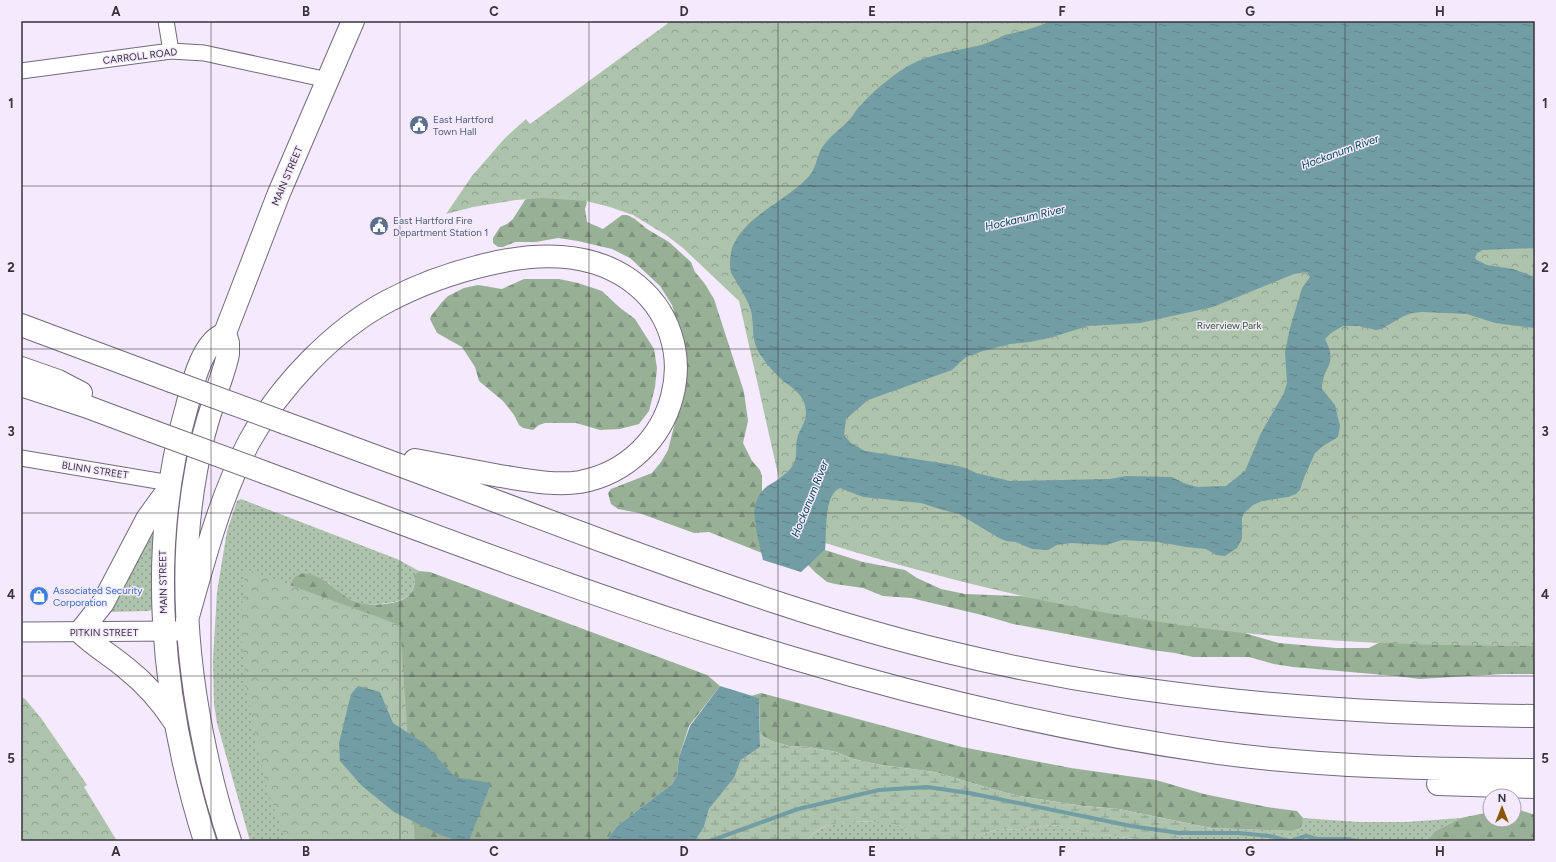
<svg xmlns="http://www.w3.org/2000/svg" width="1556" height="862" font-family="Figtree,sans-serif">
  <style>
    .grass { fill: url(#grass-dots) }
    .forest { fill: url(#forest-firs) }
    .wetland { fill: url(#wetland-marsh) }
    .park { fill: url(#park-crowns) }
    .water { fill: url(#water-ripples); fill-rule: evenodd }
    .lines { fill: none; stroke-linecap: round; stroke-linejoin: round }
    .stream { stroke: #739da4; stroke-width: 4 }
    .minor-casing { stroke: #736a7b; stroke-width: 17 }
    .major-casing { stroke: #736a7b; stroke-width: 21 }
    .highway-casing { stroke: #736a7b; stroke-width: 24 }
    .minor { stroke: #fff; stroke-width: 15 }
    .major { stroke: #fff; stroke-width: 19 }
    .highway { stroke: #fff; stroke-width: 22 }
    .highway-bridge-casing { stroke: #736a7b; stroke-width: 24; stroke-linecap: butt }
    .highway-bridge { stroke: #fff; stroke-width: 22 }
    .grid { fill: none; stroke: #37333b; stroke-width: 1; stroke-opacity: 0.55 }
    .labels { text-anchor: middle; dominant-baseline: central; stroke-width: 3; stroke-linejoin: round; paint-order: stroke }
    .street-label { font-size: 10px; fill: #37333b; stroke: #f4e9fd }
    .service-label { font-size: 10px; fill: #4e5e75; stroke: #f4e9fd; text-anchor: start }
    .park-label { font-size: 10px; fill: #2e542d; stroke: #f4e9fd }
    .shop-label { font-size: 10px; fill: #366cbe; stroke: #f4e9fd; text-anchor: start }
    .water-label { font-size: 11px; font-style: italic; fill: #00444d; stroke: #f4e9fd }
    .neatline { fill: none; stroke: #37333b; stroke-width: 1.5 }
    .grid-label { font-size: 13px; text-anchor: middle; font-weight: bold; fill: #37333b }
  </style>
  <defs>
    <pattern id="grass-dots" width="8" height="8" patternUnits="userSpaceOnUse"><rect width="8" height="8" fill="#adc3ac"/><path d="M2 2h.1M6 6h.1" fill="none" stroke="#8e9f8d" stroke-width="1.8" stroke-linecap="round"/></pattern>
    <pattern id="forest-firs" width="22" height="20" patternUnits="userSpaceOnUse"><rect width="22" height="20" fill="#98b196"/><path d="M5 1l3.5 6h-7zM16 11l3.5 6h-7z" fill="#7d917c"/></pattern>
    <pattern id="wetland-marsh" width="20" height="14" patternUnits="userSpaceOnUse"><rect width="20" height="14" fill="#adc3ac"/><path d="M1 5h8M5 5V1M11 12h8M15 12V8" fill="none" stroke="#8e9f8d"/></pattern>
    <pattern id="park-crowns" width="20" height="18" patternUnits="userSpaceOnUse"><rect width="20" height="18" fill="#adc3ac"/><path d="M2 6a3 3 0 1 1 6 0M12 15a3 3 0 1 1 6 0" fill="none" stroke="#8e9f8d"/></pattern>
    <pattern id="water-ripples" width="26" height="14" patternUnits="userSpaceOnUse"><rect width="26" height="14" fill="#739da4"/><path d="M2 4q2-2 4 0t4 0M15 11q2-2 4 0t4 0" fill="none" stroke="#5f8187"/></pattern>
  </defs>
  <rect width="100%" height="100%" fill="#f4e9fd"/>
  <path class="grass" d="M241 499 397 559 419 571 414 575C415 581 415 587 411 593 404 604 371 606 359 603 347 601 337 590 328 583L304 841H250L217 723 214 704 213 660 217 592 227 531 237 501Z
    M149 533 153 536 154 604 153 609 149 611 110 612Z
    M1303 818 1359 822H1406L1461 818 1435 831 1427 841H961L996 830 1024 829 1051 825 1060 826 1086 834 1114 836 1141 840H1159L1178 838 1211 828 1292 831 1301 828Z
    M884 822C892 824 903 826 910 831 913 834 913 839 918 841H806C826 817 856 822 884 822Z"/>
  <path class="forest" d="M555 177 587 202 585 209 587 222 603 229 622 215H627L635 219 647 229 669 242 691 262 695 272 705 284 714 299 744 392 748 421 743 443 752 461 760 470 762 476V492L755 508V522L762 553 709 532 694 533 639 513 618 509 611 504 608 493 611 489 652 473 661 462 668 450 679 407 678 326 672 305 660 286 630 258 612 249 578 241 558 238 536 242H515L503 247H498L493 243V238L500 227 507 224 513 219 525 200Z
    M524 279H559L578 283 602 291 619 307 635 319 654 349 657 368 655 387 649 411 639 424 620 429 600 430 576 423H545L539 425 533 430 523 428 519 425 514 415 503 401 479 381 475 367 462 347 437 333 430 319 431 316 442 302 448 296 464 288 478 285 502 289Z
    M825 550 863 562 905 570 917 578 941 589 965 594 1021 596 1230 629 1279 643 1336 648H1369L1382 641 1535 560V674H1502L1420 679 1396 676 1293 667 1274 664 1249 657H1193L1175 653 1152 650 1013 624 986 616 911 598 883 596 863 588 835 584 827 582 816 573 808 565Z
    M419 571 430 572 707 675 720 686 689 726 679 757 677 775 672 784 617 826 606 841H304L290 587C291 585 292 581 293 579 310 560 339 595 353 601 366 607 403 606 411 593 415 588 415 581 414 575Z
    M761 693 962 747 1071 768 1156 780 1204 794 1267 807 1297 811 1303 818 1301 828 1292 831 1211 828 1119 809 1083 806 1019 796 992 789 935 772 881 765 853 759 836 752 808 747 789 746 772 741 764 737 760 732 759 698 751 696Z
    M1514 808 1535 815V841H1427L1435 831 1461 818 1490 812V820H1514Z"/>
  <path class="wetland" d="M760 732 764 737 772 741 789 746 808 747 836 752 853 759 881 765 935 772 992 789 1019 796 1083 806 1119 809 1211 828 1178 838 1159 840H1141L1114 836 1085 834 1060 826 1051 825 1024 829 996 830 961 841H918C911 837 913 831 902 827 883 820 838 819 820 829 814 832 810 836 806 841H695L704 827 709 809 734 778 741 760 760 747Z"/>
  <path class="park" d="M671 21H1535V646C1435 646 1335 643 1235 632 1084 615 935 579 791 532L739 301 683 248 666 235 633 215 610 207 586 201 543 198 516 200 473 207 446 214 472 176 505 138 526 119 530 124Z
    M246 569 400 625 415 841H286L268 792 259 757 247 692 240 626Z
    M21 697 25 699 41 718 87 785 84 787 117 841H21Z"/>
  <path class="water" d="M1051 21H1535V248L1483 250 1477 253 1475 258 1477 260 1487 265 1513 269 1535 277V328L1495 323 1467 314 1422 312 1412 313 1404 316 1381 329 1376 330 1359 326H1343L1331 333 1325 339C1339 366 1322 366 1322 389L1335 405 1340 426 1338 437 1323 446 1315 453 1303 480 1300 490 1296 494 1288 497 1262 501 1253 505 1244 513 1242 518V539L1237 548 1225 556 1216 555 1206 549 1186 547 1159 542 1122 540 1106 545 1071 543 1057 545 1048 550 1032 549 1016 542 1006 541 999 538 959 514 943 510 921 503 863 497 840 488C823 495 827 534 825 550L801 572 763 560C760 547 752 518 755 506 761 484 772 486 785 474 802 460 793 451 798 435 801 428 806 421 806 413 806 396 794 389 782 380 775 373 767 365 762 357 750 341 755 329 751 311 750 303 736 281 731 273 721 223 785 205 810 175 817 166 817 153 824 145 831 135 842 128 850 119 854 115 856 109 861 105 872 92 895 73 910 65 930 54 955 51 977 46 987 44 996 39 1005 35 1012 33 1019 32 1026 30 1034 28 1043 24 1051 21ZM1307 272 1310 277 1302 288 1290 328 1285 352 1287 383 1284 393 1261 433 1245 471 1226 486 1198 487 1186 484 1172 477 1126 476 1110 479 1010 481 976 473 966 468 953 465 865 451 851 443 844 435 846 419 868 400 952 370 966 357 983 351 1010 344 1030 342 1049 338 1088 326 1140 323 1213 307 1294 274Z
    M358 686 380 692 393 723 425 744 455 777 491 783 469 841H459L443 836 394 812 362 786 340 761 339 743 351 694Z
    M720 686 759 698 760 747 741 760 734 778 709 809 704 827 695 841H606L617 826 672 784 677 775 679 757 690 726Z"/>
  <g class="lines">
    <path class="stream" d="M710 841 798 809 879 790 927 787 969 793 1131 826 1179 833H1239L1269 836 1290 841
      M1291 841 1306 836 1317 839H1347L1357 841"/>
    <g class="minor-casing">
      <path id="minor" d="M166 21 171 51
        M21 71 171 51 204 53 328 80
        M21 458 170 483"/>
    </g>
    <g class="major-casing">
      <path id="major" d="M21 632 180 631"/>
    </g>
    <g class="highway-casing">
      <path id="highway" d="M21 325 171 381
        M225 333 228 343V354C225 370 218 385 214 401 206 424 200 447 196 471 180 558 185 646 202 733 209 769 218 806 230 841
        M21 368 58 381 81 393
        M21 385 85 406 152 431
        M285 423C393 462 500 503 608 543 720 584 832 624 948 652 1141 699 1337 714 1535 716
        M266 473C439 537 612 604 789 657 929 699 1074 733 1219 753 1324 767 1429 769 1535 770
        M168 490 147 519 103 603 80 632C94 646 111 655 126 668 145 683 161 701 174 721
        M187 620C204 560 220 497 249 442 279 387 333 330 388 301 420 284 454 272 489 264 535 253 589 251 630 280 712 339 677 464 580 482 554 486 526 480 500 476 472 471 443 465 415 460
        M1438 784 1535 787
        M205 841C161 701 146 548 187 406 192 387 199 356 213 342 216 338 221 336 225 333L279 193 353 21"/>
    </g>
    <use href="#minor" class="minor"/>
    <use href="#major" class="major"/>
    <use href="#highway" class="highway"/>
    <g class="highway-bridge-casing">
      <path id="highway-bridge" d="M171 381 285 423
        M152 431 266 473"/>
    </g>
    <use href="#highway-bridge" class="highway-bridge"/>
  </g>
  <path class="grid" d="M211 21V841M400 21V841M589 21V841M778 21V841M967 21V841M1156 21V841M1345 21V841M21 186H1535M21 349H1535M21 513H1535M21 676H1535"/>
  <defs>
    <g id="civic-disc" transform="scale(1)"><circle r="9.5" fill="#5c6f8a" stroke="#f4e9fd"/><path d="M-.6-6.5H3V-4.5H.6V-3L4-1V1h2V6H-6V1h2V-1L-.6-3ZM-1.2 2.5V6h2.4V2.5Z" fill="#fff"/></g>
    <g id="shop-disc" transform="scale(1)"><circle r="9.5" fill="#3f7fe0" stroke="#f4e9fd"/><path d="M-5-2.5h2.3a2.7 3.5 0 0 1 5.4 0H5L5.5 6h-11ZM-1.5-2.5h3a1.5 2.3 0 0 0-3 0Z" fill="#fff"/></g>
  </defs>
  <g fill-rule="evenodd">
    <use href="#civic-disc" x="419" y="125"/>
    <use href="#civic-disc" x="379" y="226"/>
    <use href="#shop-disc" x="39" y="596"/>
  </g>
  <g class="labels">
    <g class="street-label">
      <text transform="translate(140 56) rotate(-7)">CARROLL ROAD</text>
      <text transform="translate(287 176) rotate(-67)">MAIN STREET</text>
      <text transform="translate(95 470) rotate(9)">BLINN STREET</text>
      <text transform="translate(163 582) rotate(-91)">MAIN STREET</text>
      <text x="104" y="632">PITKIN STREET</text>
    </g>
    <g class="service-label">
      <text x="433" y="119">East Hartford<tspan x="433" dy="12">Town Hall</tspan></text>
      <text x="393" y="220">East Hartford Fire<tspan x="393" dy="12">Department Station 1</tspan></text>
    </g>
    <g class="park-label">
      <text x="1229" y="325">Riverview Park</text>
    </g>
    <g class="shop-label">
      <text x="53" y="590">Associated Security<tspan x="53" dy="12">Corporation</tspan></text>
    </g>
    <g class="water-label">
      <text transform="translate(1340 152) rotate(-20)">Hockanum River</text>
      <text transform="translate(1025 218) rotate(-13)">Hockanum River</text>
      <text transform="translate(810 499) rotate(-68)">Hockanum River</text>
    </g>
  </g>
  <rect width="1556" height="862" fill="none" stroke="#f4e9fd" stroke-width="44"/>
  <g transform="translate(1502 808)"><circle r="19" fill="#f4e9fd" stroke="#a8a0af"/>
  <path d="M0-3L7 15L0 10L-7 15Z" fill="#8a5700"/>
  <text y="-6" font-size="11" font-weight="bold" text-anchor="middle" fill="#37333b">N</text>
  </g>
  <rect x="22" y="22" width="1512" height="818" class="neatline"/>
  <g class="grid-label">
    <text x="116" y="16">A</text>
    <text x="306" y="16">B</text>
    <text x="494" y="16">C</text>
    <text x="684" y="16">D</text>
    <text x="872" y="16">E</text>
    <text x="1062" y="16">F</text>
    <text x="1250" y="16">G</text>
    <text x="1440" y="16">H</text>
    <text x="11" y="108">1</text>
    <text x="1545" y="108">1</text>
    <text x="11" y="272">2</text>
    <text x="1545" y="272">2</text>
    <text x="11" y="436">3</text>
    <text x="1545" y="436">3</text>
    <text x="11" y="599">4</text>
    <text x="1545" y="599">4</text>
    <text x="11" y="763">5</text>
    <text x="1545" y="763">5</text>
    <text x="116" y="856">A</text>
    <text x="306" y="856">B</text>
    <text x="494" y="856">C</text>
    <text x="684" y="856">D</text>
    <text x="872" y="856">E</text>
    <text x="1062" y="856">F</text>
    <text x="1250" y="856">G</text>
    <text x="1440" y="856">H</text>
  </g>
</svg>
